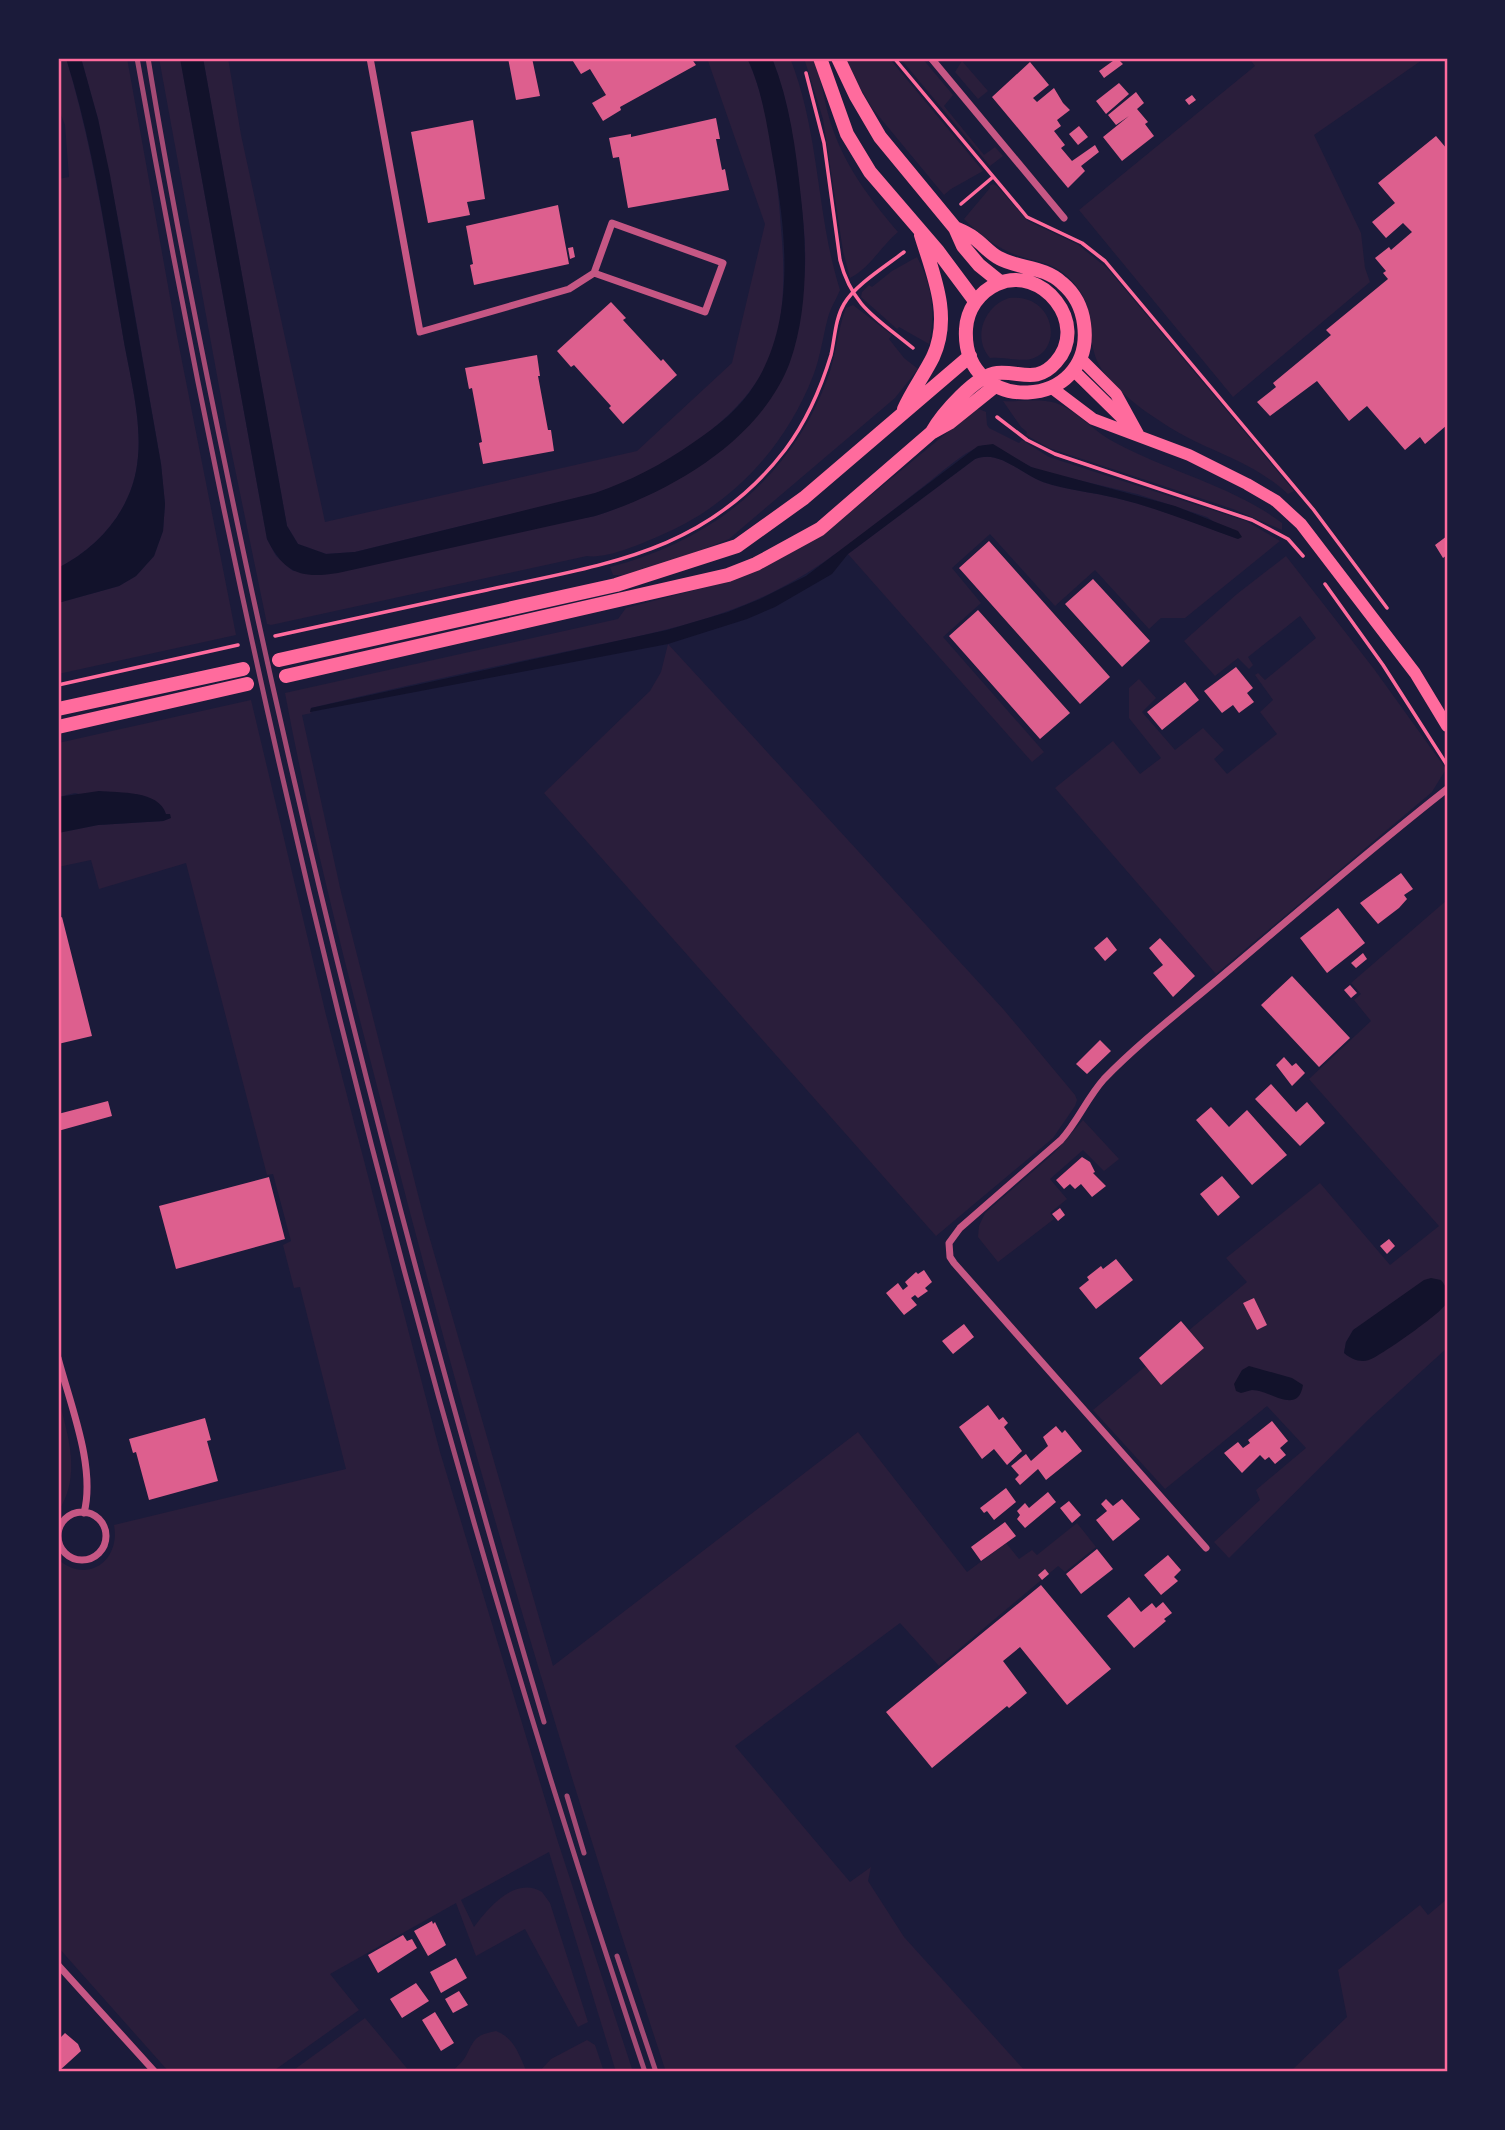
<svg xmlns="http://www.w3.org/2000/svg" width="1505" height="2130" font-family="'Varela Round',sans-serif">
  <style>
    .green { fill: #2a1e3b }
    .water { fill: #12122b }
    .building { fill: #dd5f8e }
    .lines { fill: none; stroke-linecap: round; stroke-linejoin: round }
    .path { stroke: #ff6b9d; stroke-width: 3.5 }
    .minor { stroke: #c65784; stroke-width: 7 }
    .secondary { stroke: #ff6b9d; stroke-width: 12 }
    .primary { stroke: #ff6b9d; stroke-width: 14 }
    .rail { stroke: #a44b75; stroke-width: 5 }
    .neatline { fill: none; stroke: #ff6b9d; stroke-width: 2.5 }
  </style>
  <rect width="100%" height="100%" fill="#1b1b3a"/>
  <path class="green" d="M58 58H66C93 147 106 238 122 330 128 369 142 417 138 457 134 507 101 546 58 568V179L69 177 65 125 58 107Z
    M81 58H127L177 336 236 635 58 674V603L119 586 136 576 154 556 163 531 165 504 161 464 120 229 98 119Z
    M159 58H180L267 539 276 556 293 571 595 516C672 491 753 443 787 367 792 356 793 342 795 330 798 310 804 288 805 267 806 242 803 217 800 193 795 147 789 101 772 58H790C820 133 816 214 840 290 837 298 832 305 829 314 823 334 821 356 813 376 785 448 730 507 659 536 641 544 606 559 587 556L271 625 267 624 227 430Z
    M203 58H228L241 135 325 522 637 451 732 363 765 224 707 58H747C768 101 778 180 781 229 785 272 786 324 767 364 742 416 675 462 622 484 590 497 554 504 520 512 465 525 410 539 355 552L326 554 298 544 287 526Z
    M804 58H814C821 78 824 100 830 121 844 165 869 198 898 232 881 246 870 268 850 278L843 251 823 119Z
    M843 58H889L983 171 951 189 944 195 872 108Z
    M900 58H922L953 95 944 106 984 155 995 147 1003 156 990 166Z
    M1249 58H1425L1314 135 1361 233 1365 268 1370 282 1233 397 1079 210 1255 66Z
    M962 61 988 91 978 99 955 72Z
    M993 184 997 186 1028 221 1077 244 1107 268 1294 491 1288 494C1263 471 1236 460 1205 446 1181 435 1158 421 1137 405 1120 391 1099 373 1094 352 1086 324 1096 309 1073 282 1054 260 1035 263 1011 253 993 245 978 233 964 219L990 188 989 186Z
    M917 257C932 285 936 313 929 344L899 327 897 329 861 297 862 292 869 285 872 287 892 271Z
    M1009 298C1053 293 1064 346 1034 358 1023 363 1004 356 990 358 972 338 984 306 1009 298Z
    M853 305 892 335 889 339 904 358 918 369 895 398 729 539 672 562 623 575H613L610 567C711 541 790 479 827 380 836 357 837 331 846 308Z
    M1003 401C1020 402 1039 398 1056 403 1078 411 1093 431 1114 442 1169 472 1231 485 1282 523V530L1233 509 1049 448 1026 435 1027 432 1021 427Z
    M977 408 986 412 987 425 989 428 1019 443 1022 440 1049 457 1246 521 1280 541 1185 618H1161L1149 629 1095 570 1055 606 990 534 952 568 981 603 943 637 1044 752 1032 762 848 554 975 459C1000 449 1020 474 1043 482 1066 490 1092 492 1116 498 1158 508 1198 524 1238 539L1207 517 1137 494 1040 471 985 445C966 449 940 474 924 486 870 527 820 572 758 599 693 628 623 639 554 654 473 671 392 689 311 708L310 712 312 713 302 715 341 892 425 1222 553 1666 858 1432 967 1572 1006 1543 1019 1559 1032 1550 1037 1555 1077 1523 1096 1547 1065 1572 1058 1566 939 1666 900 1623 735 1746 850 1882 871 1867 868 1881 904 1937 1026 2072H666C566 1769 475 1464 395 1155 355 1002 314 848 285 693L618 619 626 608 718 584 837 523Z
    M1286 556 1374 669 1446 769 1432 792 1216 974 1055 788 1113 741 1140 774 1161 758 1129 718V688L1139 679 1156 698 1142 712 1175 750 1203 728 1224 750 1214 759 1227 774 1277 734 1260 712 1273 700 1255 675 1258 673 1265 680 1316 638 1300 616 1248 657 1253 665 1249 669 1238 658 1215 676 1184 641 1237 594Z
    M668 644 1004 1010 1075 1095 1077 1100 1075 1106 1053 1138 936 1236 544 793 650 691 661 672Z
    M251 700 326 1015 440 1452 558 1842 633 2072H616L549 1852 461 1900 474 1927C489 1907 515 1876 542 1892L550 1903 588 2022 578 2027 525 1929 476 1956 456 1903 330 1974 359 2010 272 2072H169L58 1947V1559C86 1585 121 1561 114 1525L346 1469 300 1287 294 1288 283 1245 291 1241 273 1174 267 1175 186 863 99 889 91 860 58 867V833L98 825 163 821 170 818 166 814 75 793 58 797V743Z
    M1447 900V1289L1445 1285 1346 1342 1344 1353 1445 1306 1447 1300V1348L1369 1419 1229 1558 1214 1542 1260 1500 1256 1490 1306 1448 1267 1406 1165 1489 1093 1410 1247 1282 1226 1258 1320 1183 1390 1265 1439 1226 1309 1079 1371 1021 1354 1000 1361 994 1351 983Z
    M1083 1120 1119 1159 1104 1171 1083 1150 1050 1179 1067 1199 1050 1213 1054 1219 998 1262 978 1237 979 1226 985 1213 1054 1153Z
    M58 1396C68 1437 82 1474 58 1512Z
    M1447 1899V2072H1290L1347 2017 1338 1970 1420 1905 1428 1915Z
    M365 2018 410 2072H291Z
    M496 2031C515 2038 519 2056 527 2072H452C457 2066 464 2061 467 2054 475 2038 476 2035 496 2031Z
    M587 2040 595 2045 604 2072H539L551 2059Z"/>
  <path class="water" d="M66 58H81L98 119 110 175 161 464 165 504 163 531 154 556 136 576 119 586 58 603V568C101 546 134 507 138 457 142 417 128 369 122 330 106 238 94 146 66 58Z
    M180 58H203L287 526 298 544 326 554 355 552 595 493C630 481 663 464 694 442 717 426 740 409 755 384 794 323 787 239 775 171 768 134 764 93 747 58H772C790 103 796 150 801 198 807 251 808 311 790 362 761 440 671 492 595 516L338 573C301 579 284 573 267 539Z
    M993 444 1031 467 1175 506 1238 531 1242 537 1238 539C1198 525 1158 508 1116 498 1092 492 1066 490 1043 482 1020 474 1000 449 975 459L848 554 832 574 775 607 747 619 668 644 310 712 311 708 667 630 728 612 760 599 806 576 978 446Z
    M99 791C119 793 159 790 166 814H170L171 818 163 821 98 825 58 833V797Z
    M1431 1278 1441 1280C1447 1287 1450 1297 1445 1305 1440 1314 1379 1357 1369 1360 1360 1363 1351 1359 1344 1353L1346 1342 1353 1330 1424 1280Z
    M1249 1366 1292 1378 1303 1385C1298 1416 1270 1390 1252 1390 1251 1390 1242 1393 1241 1393L1236 1391 1234 1384 1242 1370Z"/>
  <path class="building" d="M508 58H532L540 96 516 100Z
    M571 58H691L696 65 620 107 621 110 603 121 592 103 606 95 590 69 581 74Z
    M1117 58 1123 64 1104 78 1099 71Z
    M1030 62 1049 85 1033 98 1037 102 1054 88 1063 103 1070 110 1057 120 1061 126 1054 131 1065 145 1061 148 1072 161 1095 145 1099 152 1081 166 1085 171 1068 188 992 97Z
    M1119 83 1129 94 1106 114 1096 101Z
    M1136 92 1144 103 1137 109 1148 122 1145 124 1154 136 1122 161 1103 137 1129 116 1116 125 1108 115Z
    M1192 95 1196 100 1189 105 1185 100Z
    M716 118 720 139H716L722 170 725 169 729 190 628 208 619 157 613 158 609 138 631 134V137Z
    M473 120 485 199 467 202 470 215 428 223 411 132Z
    M1079 126 1088 137 1078 145 1069 134Z
    M1436 136 1447 149V425L1425 444 1420 437 1405 450 1367 406 1349 421 1317 381 1270 416 1257 402 1276 387 1273 383 1331 335 1326 330 1388 279 1383 273 1386 271 1375 258 1389 247 1391 250 1412 232 1403 223 1386 238 1372 222 1395 203 1378 183Z
    M558 205 569 264 474 285 470 265 473 264 466 226Z
    M573 247 575 257 570 259 568 248Z
    M611 302 626 318 623 320 661 361 663 359 677 375 623 424 609 408 611 406 574 365 571 367 557 351Z
    M537 355 540 376H538L548 430H551L554 451 483 464 479 443 482 442 472 388 469 389 465 368Z
    M1447 536V555L1443 558 1435 545Z
    M989 541 1110 677 1080 704 959 568Z
    M1093 579 1150 641 1122 667 1065 604Z
    M978 610 1070 713 1040 739 949 636Z
    M1236 667 1253 688 1247 693 1254 702 1239 713 1233 705 1222 713 1204 691Z
    M1185 682 1199 700 1162 730 1147 712Z
    M1401 873 1413 889 1404 895 1407 899 1399 908 1378 924 1360 903Z
    M1338 908 1365 943 1327 973 1300 938Z
    M62 917 92 1036 58 1044V919Z
    M1107 937 1117 950 1105 961 1094 948Z
    M1160 938 1195 976 1173 997 1153 973 1163 965 1149 948Z
    M1363 953 1367 959 1356 968 1351 963Z
    M1292 976 1350 1038 1319 1067 1261 1005Z
    M1350 985 1357 993 1351 998 1344 990Z
    M1100 1040 1111 1051 1087 1074 1076 1064Z
    M1284 1057 1292 1066 1296 1063 1305 1073 1292 1086 1276 1065Z
    M1271 1084 1296 1112 1307 1102 1325 1123 1300 1146 1255 1099Z
    M108 1101 112 1116 58 1131V1114Z
    M1211 1107 1229 1127 1247 1110 1287 1155 1252 1185 1196 1120Z
    M1082 1157 1090 1162 1095 1172 1093 1173 1106 1186 1092 1197 1081 1184 1075 1189 1070 1184 1064 1189 1056 1180Z
    M1222 1176 1240 1197 1218 1216 1200 1194Z
    M269 1177 285 1239 176 1269 159 1206Z
    M1060 1208 1065 1215 1058 1221 1052 1214Z
    M1389 1239 1395 1246 1387 1254 1380 1246Z
    M1116 1259 1133 1280 1096 1309 1079 1288 1089 1280 1087 1277 1101 1266 1103 1269Z
    M924 1270 932 1282 925 1288 928 1291 918 1298 915 1295 911 1298 917 1305 904 1315 886 1293 898 1283 903 1290 908 1286 905 1282 916 1272 918 1274Z
    M1254 1298 1267 1325 1257 1330 1243 1303Z
    M1181 1321 1204 1348 1161 1385 1139 1358Z
    M964 1324 974 1337 953 1354 942 1341Z
    M988 1405 999 1420 1003 1417 1008 1423 1004 1427 1022 1451 1007 1465 994 1449 982 1459 959 1427Z
    M205 1418 211 1440 207 1441 218 1481 149 1500 136 1452 133 1453 129 1439Z
    M1272 1421 1288 1441 1280 1448 1286 1455 1275 1464 1269 1457 1265 1460 1260 1455 1242 1473 1224 1453 1238 1442 1243 1448 1250 1443 1248 1440Z
    M1056 1426 1062 1433 1065 1430 1082 1451 1046 1480 1038 1469 1020 1485 1015 1479 1019 1475 1011 1466 1026 1454 1031 1461 1040 1453 1048 1446 1043 1437Z
    M1006 1488 1016 1502 994 1520 987 1511 984 1513 980 1508Z
    M1048 1492 1056 1502 1025 1528 1017 1519 1020 1515 1017 1511 1025 1503 1029 1508Z
    M1106 1499 1113 1506 1122 1499 1140 1519 1113 1541 1096 1520 1107 1511 1101 1504Z
    M1069 1501 1081 1515 1072 1523 1060 1508Z
    M1005 1522 1016 1536 981 1561 971 1547Z
    M1097 1549 1113 1569 1081 1594 1066 1574Z
    M1168 1555 1181 1570 1174 1577 1178 1581 1161 1595 1144 1575Z
    M1045 1569 1049 1574 1042 1580 1038 1575Z
    M1041 1585 1111 1669 1067 1705 1020 1647 1003 1661 1027 1693 1009 1708 1007 1706 932 1768 886 1712Z
    M1129 1597 1141 1612 1152 1603 1156 1608 1163 1602 1172 1613 1164 1619 1166 1621 1134 1648 1107 1616Z
    M432 1921 433 1924 435 1922 446 1945 428 1956 414 1931Z
    M403 1935 407 1941 412 1939 417 1948 378 1973 368 1955Z
    M456 1958 467 1978 441 1993 430 1972Z
    M416 1983 429 2001 402 2018 390 1999Z
    M459 1991 468 2005 453 2013 445 1999Z
    M435 2012 454 2043 441 2051 422 2020Z
    M65 2033 78 2044 81 2051 59 2071 58 2040Z"/>
  <g class="lines">
    <path class="path" d="M894 58 1027 217 1082 243 1105 261 1313 509 1387 608
      M806 73 824 143 840 260C852 307 878 319 913 348
      M961 204 993 177
      M997 417 1027 440 1055 454 1252 520 1288 539 1303 556
      M1325 584 1383 665 1447 765
      M275 636C345 621 416 605 487 590 605 564 706 553 785 450 806 422 821 388 831 355 835 338 835 319 844 304 855 285 886 266 904 252
      M58 685 238 645"/>
    <path class="minor" d="M370 58 420 332 569 289 594 273 612 223 723 263 705 312 594 273
      M931 58 1064 218
      M58 1358C70 1404 96 1467 84 1513
      M58 1536a24 24 0 1 1 48 0a24 24 0 1 1-48 0Z
      M1206 1548 954 1263 950 1257 949 1243 960 1228 1061 1140C1078 1121 1087 1098 1104 1079 1142 1040 1187 1006 1229 970 1301 909 1373 847 1447 789
      M58 1965 155 2072"/>
    <path class="secondary" d="M1080 358 1116 394 1138 434
      M1073 370 1128 424
      M1052 388 1093 419 1189 455 1247 484 1276 501 1301 524 1415 673 1447 726"/>
    <path class="primary" d="M820 58 847 134 870 172 937 250 975 301
      M838 58 856 96 880 137 955 228 963 246 979 265 1000 282
      M904 409C912 391 924 375 933 357 952 316 933 274 921 235
      M932 432C942 414 976 375 997 373 1021 371 1037 384 1056 362 1090 324 1042 264 997 284 979 292 967 310 966 329 961 417 1096 412 1084 324 1082 308 1074 293 1062 283 1044 266 1019 269 999 258 989 253 983 244 974 238 969 234 962 231 955 228
      M279 660 616 585 737 546 804 498 970 356
      M286 676 728 575 756 564 820 529 931 433 949 423 995 386
      M58 709 243 669
      M58 727 247 684"/>
    <path class="rail" d="M137 58C258 741 424 1414 645 2072
      M148 58C170 194 197 329 225 464 312 888 421 1307 544 1722
      M567 1796 584 1853
      M617 1956 656 2072"/>
  </g>
  <rect width="1505" height="2130" fill="none" stroke="#1b1b3a" stroke-width="119"/>
  <rect x="60" y="60" width="1386" height="2010" class="neatline"/>
</svg>
